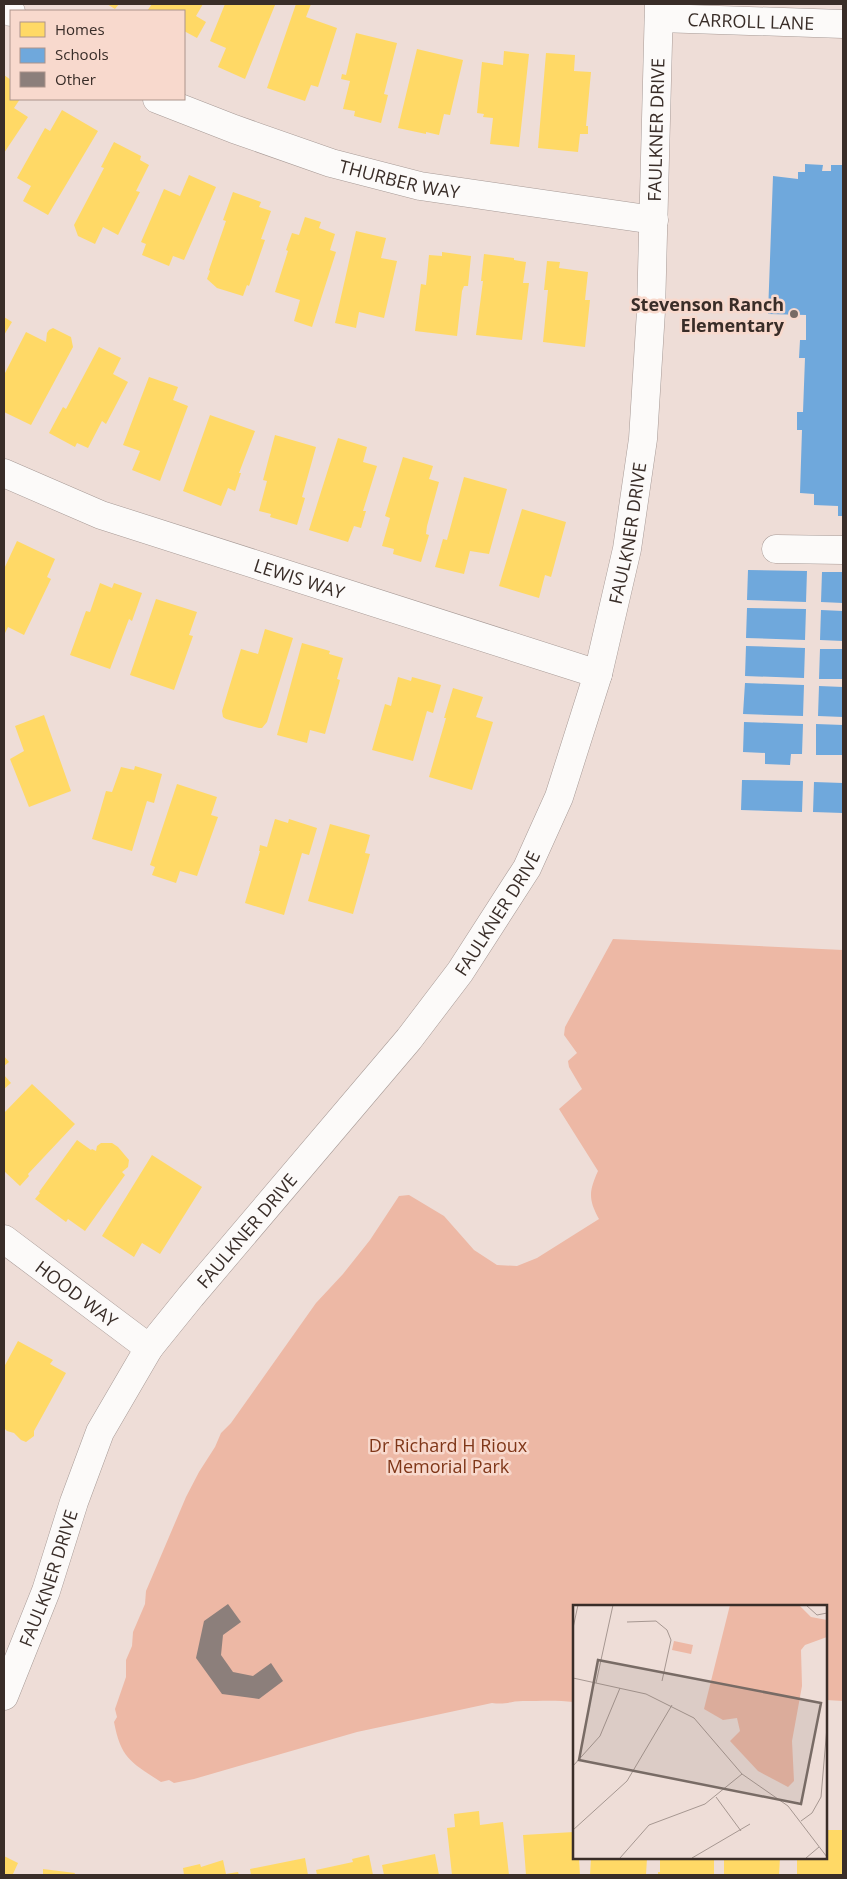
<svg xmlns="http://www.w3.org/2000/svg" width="847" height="1879" font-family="'Open Sans',sans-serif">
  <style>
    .green { fill: #edb8a5 }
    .homes { fill: #ffd966 }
    .schools { fill: #6fa8dc }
    .building { fill: #8c7f7b }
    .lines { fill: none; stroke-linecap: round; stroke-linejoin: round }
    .minor-casing { stroke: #a79a96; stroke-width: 29 }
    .minor { stroke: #fcfaf9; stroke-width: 28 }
    .poi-dot { fill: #786b65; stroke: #f8d9cd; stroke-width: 2 }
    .labels { text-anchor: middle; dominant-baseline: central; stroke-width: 5; stroke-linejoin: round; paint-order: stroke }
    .street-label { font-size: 18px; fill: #392d28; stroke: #f8d9cd }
    .poi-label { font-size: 18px; font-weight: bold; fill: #392d28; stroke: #f8d9cd; text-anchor: end }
    .park-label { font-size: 18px; fill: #7f3618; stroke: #f8d9cd }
    .inset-road { fill: none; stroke: #a69791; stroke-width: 1 }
    .view { fill: #786b65; fill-opacity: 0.15; stroke: #786b65; stroke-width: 2.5 }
    .inset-edge { fill: none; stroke: #392d28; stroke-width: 2.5 }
  </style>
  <rect width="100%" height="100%" fill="#eeddd7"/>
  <path class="green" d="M613 939 843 950V1701L826 1700V1606H574V1702C557 1700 541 1701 523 1701 511 1701 506 1705 492 1703L357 1732 194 1779 174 1783 169 1780 161 1782C131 1762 121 1759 114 1722L117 1717 115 1709 126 1677V1660L132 1646 133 1632 145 1604 146 1591 186 1497 199 1472 215 1447 221 1433 231 1423 316 1303 343 1274 370 1240 399 1196 409 1195 444 1216 474 1250 497 1265 517 1266 537 1258 599 1219C588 1199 589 1191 598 1171L559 1109 582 1089 569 1067 568 1061 577 1053 564 1035 565 1027Z"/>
  <path class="homes" d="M107 4H119L115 9Z
    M152 4H203L196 16 206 22 197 38 184 31V11H147Z
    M225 4 275 5 245 79 218 67 226 48 210 41Z
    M296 4H311L306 17 337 28 318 87 311 85 305 101 267 88Z
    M356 33 397 43 384 94 388 95 381 123 354 116 355 111 343 109 350 81 341 79 342 74 346 75Z
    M417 49 463 60 450 115 444 114 439 135 426 132V134L398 128Z
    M504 51 529 54 519 147 490 144 493 118 483 117 484 114 477 113 482 62 503 65Z
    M546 53 575 55 574 71 591 72 586 126H588V134H580L578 152 538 148Z
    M4 75 11 80V99H20L14 108 28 117 4 153Z
    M62 110 98 131 48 215 23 201 31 186 17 178 45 128 50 131Z
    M114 142 141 156 140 160 149 165 136 191 140 192 118 235 103 227 95 244 78 236 74 225 104 168 101 167Z
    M189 175 216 187 184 260 173 256 169 266 142 255 146 244 141 242 164 189 180 196Z
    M233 192 261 202 259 207 271 211 261 239 265 240 249 286 247 285 243 296 217 288 207 279 210 271 209 270 226 221 223 220Z
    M305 217 321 222 319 228 335 234 330 250 336 252 312 327 294 321 300 300 275 292 288 251 286 250 292 233 299 235Z
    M356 231 386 238 381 258 397 261 384 318 359 312 356 328 335 323Z
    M442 252 471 256 468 286H464L462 291 457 336 415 331 421 284 426 285 429 255 442 256Z
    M484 254 514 258V260L526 262 523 283H529L522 340 476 335 483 281H481Z
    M547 261 560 262 559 268 588 272 585 300H590L585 347 543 342 548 290H544Z
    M4 317 12 322 4 335Z
    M53 328 71 337 73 347 31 425 4 412V375L26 332 46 342 47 333 49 330Z
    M99 347 121 358 113 374 128 382 106 424 102 421 88 448 77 443 75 447 49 433 63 407 66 409Z
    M149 377 178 387 173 400 188 406 160 481 132 470 140 451 123 445Z
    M210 415 255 431 239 473H241L235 491 228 488 221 506 183 491Z
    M275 435 316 447 302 497 305 498 297 525 270 517 271 514 259 511 267 481 263 480Z
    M338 438 367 447 363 462 377 466 363 511H366L361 528 354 526 348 542 309 530Z
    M403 457 433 466 429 479 439 482 427 526 426 534 429 535 421 562 393 554 394 549 382 546 390 518 385 516Z
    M464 477 507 489 489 554 470 551 464 574 435 567 443 539 447 540Z
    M522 509 566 522 551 577 545 575 539 598 499 586Z
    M17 541 55 559 47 577 51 579 24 635 8 627 4 635V569Z
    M100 583 112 588 114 583 142 593 132 621 129 619 110 669 70 655 86 611 90 612Z
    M156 599 197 612 189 635 193 636 174 690 130 675Z
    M265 629 293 638 267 722 262 728H259L226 719 223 717 222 711 241 649 258 654Z
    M302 643 330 651 329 654 343 658 337 679 340 680 325 734 310 730 307 743 277 735Z
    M398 677 411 681 412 677 441 685 433 713 427 711 413 761 372 750 385 704 391 706Z
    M453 688 483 697 476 717 493 722 472 790 429 777 446 718H444Z
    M44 715 71 791 29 807 10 759 24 751 15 726Z
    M135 766 162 774 154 803 147 801 132 851 92 839 106 791 112 792 121 767 134 770Z
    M177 784 217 797 211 815 218 817 197 876 180 871 176 883 152 875 155 867 150 865Z
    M275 819 288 823 289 819 317 828 309 855 302 853 284 915 245 903 260 851H259L260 845 267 847Z
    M330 824 370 835 365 853 370 854 353 914 308 901Z
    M4 1056 9 1062 4 1066Z
    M4 1075 11 1083 4 1089Z
    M32 1084 75 1124 28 1174 29 1176 20 1186 4 1171V1113Z
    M77 1140 91 1150 92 1149 96 1151 97 1146 101 1143H112L118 1147 129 1160 128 1167 122 1172 125 1175 85 1231 68 1219 66 1222 35 1199 40 1193 39 1192Z
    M152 1155 202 1187 160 1254 142 1243 134 1257 102 1236Z
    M18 1341 53 1360 50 1364 66 1373 34 1431V1436L26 1442 21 1440 14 1433 7 1431 4 1428V1367Z
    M479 1811 480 1825 503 1822 509 1875H452L447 1828 455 1827 454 1814Z
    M826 1830H843V1875H797V1858H826Z
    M574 1832V1858H579L580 1875H526L523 1835Z
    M435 1854 439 1875H384L382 1865Z
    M369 1855 373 1875H317L316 1870 353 1862 352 1859Z
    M4 1856 18 1863 13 1874 16 1875H4Z
    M305 1858 308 1875H251L250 1869Z
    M591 1858H647L646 1875H590Z
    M660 1858H714V1875H658V1872H660Z
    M724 1858H780L779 1875H724Z
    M223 1860 226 1874 238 1872 239 1875H184L183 1868 200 1864 201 1867Z
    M43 1869 75 1873 74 1875H43Z"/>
  <path class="schools" d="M805 164 823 165 822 171H831V165H843V516H838V506L814 505V494L800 493 802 430H797V412H803L805 358H799L800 340H806V315L768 314 773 176 798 179V172H805Z
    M748 570 807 571 806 602 747 600Z
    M822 572H843V603L821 602Z
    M747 608 806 609 805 640 746 638Z
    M821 610 843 611V641L820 640Z
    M746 646 805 648 804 678 745 676Z
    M820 649H843V679H819Z
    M745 683 804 685 803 716 743 714Z
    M819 686 843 687V717L818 716Z
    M744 722 803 724 802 754H791L790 765 765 764V753L743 752Z
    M816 724 843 725V755H816Z
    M742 780 803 781 802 812 741 810Z
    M814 782 843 783V813L813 812Z"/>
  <path class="building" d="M228 1604 241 1622 223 1635 221 1655 233 1672 253 1676 271 1663 283 1681 259 1699 222 1694 196 1658 204 1621Z"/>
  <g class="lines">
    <g class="minor-casing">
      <g id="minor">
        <path d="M4 7 11 12"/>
        <path id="s1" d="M659 18 843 24"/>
        <path id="s2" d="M157 99 234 129 331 163 420 186 654 220"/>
        <path id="s3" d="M4 473 101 515 598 674"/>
        <path d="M776 549 843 550"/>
        <path id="s4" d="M4 1239 149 1348"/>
        <path id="s5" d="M4 1696 46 1591 74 1502 100 1432 149 1348 191 1296 409 1039 460 972 527 868 559 797 598 674 627 549 643 439 651 311 659 4"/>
      </g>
    </g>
    <use href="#minor" class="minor"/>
  </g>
  <circle class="poi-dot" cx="794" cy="314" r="5"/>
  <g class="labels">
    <g class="street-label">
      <text stroke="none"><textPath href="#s1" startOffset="92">CARROLL LANE</textPath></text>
      <text stroke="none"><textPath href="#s5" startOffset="1746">FAULKNER DRIVE</textPath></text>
      <text stroke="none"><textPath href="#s2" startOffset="256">THURBER WAY</textPath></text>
      <text stroke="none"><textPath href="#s5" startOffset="1341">FAULKNER DRIVE</textPath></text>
      <text stroke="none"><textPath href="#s3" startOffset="314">LEWIS WAY</textPath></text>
      <text stroke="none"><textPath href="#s5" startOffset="936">FAULKNER DRIVE</textPath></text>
      <text stroke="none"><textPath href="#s5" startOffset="531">FAULKNER DRIVE</textPath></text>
      <text stroke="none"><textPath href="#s4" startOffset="91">HOOD WAY</textPath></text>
      <text stroke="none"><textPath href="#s5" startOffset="126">FAULKNER DRIVE</textPath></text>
    </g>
    <g class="poi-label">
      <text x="784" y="304">Stevenson Ranch<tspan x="784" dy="21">Elementary</tspan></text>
    </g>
    <g class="park-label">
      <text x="448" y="1445">Dr Richard H Rioux<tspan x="448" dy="21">Memorial Park</tspan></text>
    </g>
  </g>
  <g transform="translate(573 1605)">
    <rect width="254" height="254" fill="#eeddd7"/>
    <path d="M157 0H226L238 12 254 15V32L232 40 228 45 229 81 219 136 221 176 215 182 185 166 157 136 167 126 164 113 150 115 131 104ZM101 36 120 40 118 49 99 45Z" fill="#edb8a5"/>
    <path class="inset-road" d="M233 0 244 10 254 8M54 17 83 16 94 25 98 35 89 76M0 23 5 0M0 73 73 89 121 113 169 169 215 201 254 252M23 78 40 0M0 161 27 131 47 83M143 192 168 226M228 216 239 208 248 192 254 122M0 225 54 176 99 100M47 253 76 220 132 199 169 169M119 253 177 219M233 253 246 242"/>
    <path class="view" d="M25 55 248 98 228 199 6 155Z"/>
    <rect width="254" height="254" class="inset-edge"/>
  </g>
  <rect width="847" height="1879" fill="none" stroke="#392d28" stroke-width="10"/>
  <rect x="10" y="10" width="175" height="90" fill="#f8d9cd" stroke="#ac948b"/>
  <rect x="20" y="22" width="25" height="15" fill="#ffd966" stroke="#ac948b"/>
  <text x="55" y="35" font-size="15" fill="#392d28">Homes</text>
  <rect x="20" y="48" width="25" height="15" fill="#6fa8dc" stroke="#ac948b"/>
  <text x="55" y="60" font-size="15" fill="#392d28">Schools</text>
  <rect x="20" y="72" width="25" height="15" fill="#8c7f7b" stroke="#ac948b"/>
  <text x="55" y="85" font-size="15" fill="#392d28">Other</text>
</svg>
